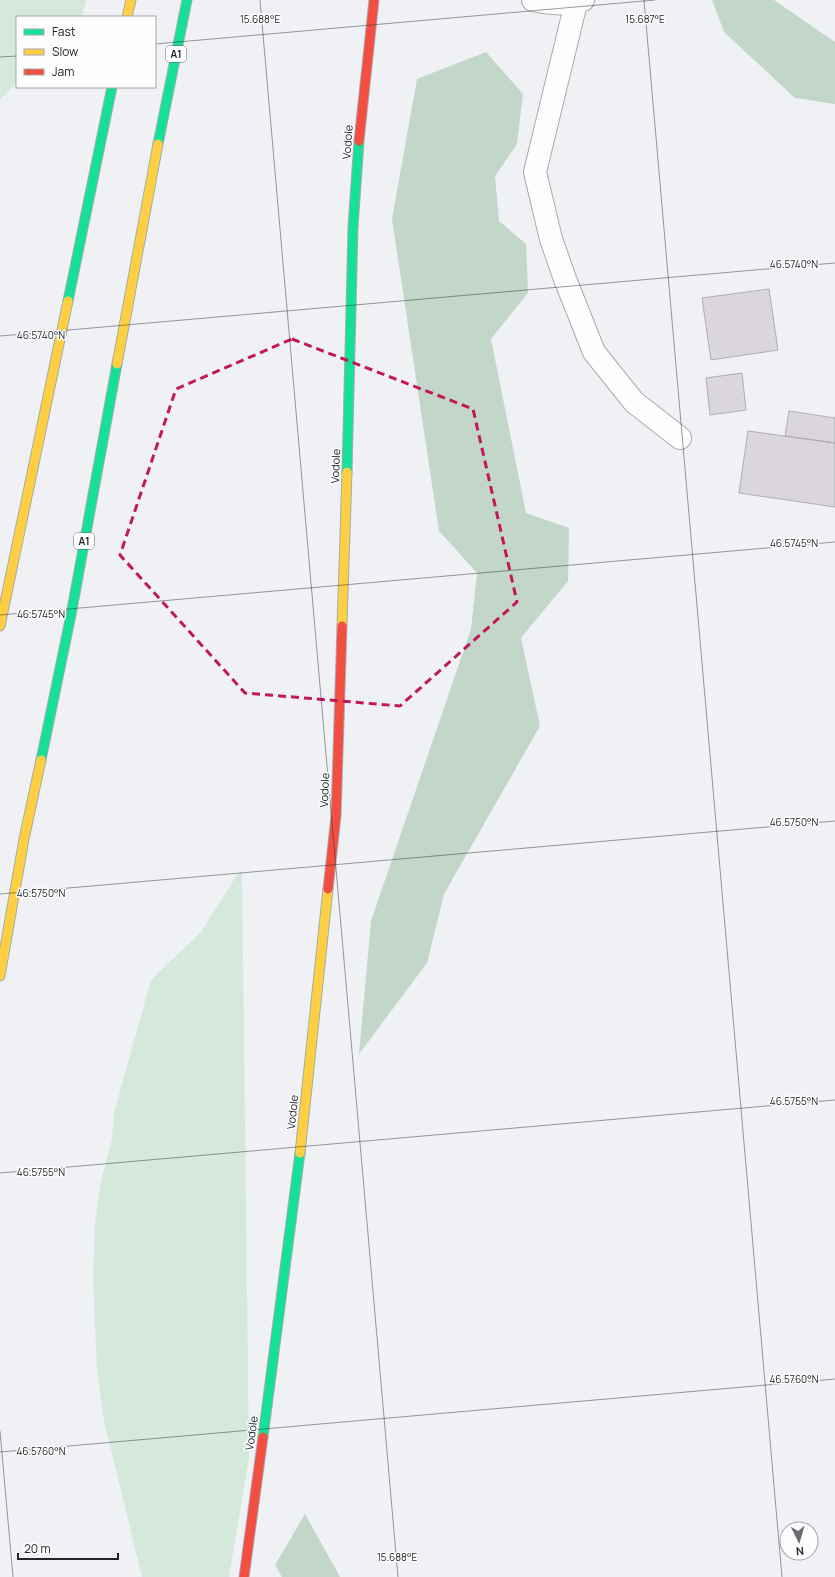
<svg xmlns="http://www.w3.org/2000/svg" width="835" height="1577" font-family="Manrope,sans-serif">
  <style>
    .green { fill: #d5e8dc }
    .forest { fill: #c2d7ca }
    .building { fill: #dbd6de; stroke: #aeaeb0 }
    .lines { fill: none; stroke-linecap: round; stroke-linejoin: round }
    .street-casing { stroke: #a9abad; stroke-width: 24 }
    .fast-casing { stroke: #a9abad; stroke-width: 11 }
    .slow-casing { stroke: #a9abad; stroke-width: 11 }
    .jam-casing { stroke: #a9abad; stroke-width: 11 }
    .street { stroke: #fdfdfd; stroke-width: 22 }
    .fast { stroke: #16e098; stroke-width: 9 }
    .slow { stroke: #ffcf43; stroke-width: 9 }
    .jam { stroke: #f24e42; stroke-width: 9 }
    .marked { fill: none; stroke: #c2185b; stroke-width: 3; stroke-dasharray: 8 5; stroke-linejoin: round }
    .ticks { fill: none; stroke: #232427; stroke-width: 1; stroke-opacity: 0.45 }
    .labels { text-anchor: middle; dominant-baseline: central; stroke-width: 3; stroke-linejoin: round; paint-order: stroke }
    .shield { fill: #fcfdfe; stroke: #646568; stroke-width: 1 }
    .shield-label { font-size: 10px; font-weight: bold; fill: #232427 }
    .street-label { font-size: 11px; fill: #232427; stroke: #fcfdfe }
    .ticks-label { font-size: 10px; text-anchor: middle; fill: #232427; stroke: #fcfdfe; stroke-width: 3; stroke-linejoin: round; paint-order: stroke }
  </style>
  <rect width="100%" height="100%" fill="#eff1f4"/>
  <path class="green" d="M0 0H86L83 14 80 17H17V82L0 100Z
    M242 871 249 1458 229 1577H142L104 1421 97 1371 93 1277 95 1223 101 1181 112 1139 114 1113 151 980 201 932 237 875Z"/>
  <path class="forest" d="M712 0H774L835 42V104L795 98 724 32Z
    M486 52 523 94 517 144 495 176 499 221 526 244 528 293 491 339 526 513 569 528 568 581 521 638 540 726 444 894 427 963 359 1054 371 921 471 629 477 573 439 531 392 219 417 79Z
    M305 1514 340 1577H282L275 1565Z"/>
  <path class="building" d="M769 289 778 350 711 360 702 298Z
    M742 373 746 410 710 415 706 378Z
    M789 411 835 418V443L785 436Z
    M748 431 835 443V507L739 493Z"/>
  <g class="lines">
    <g class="street-casing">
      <path id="street" d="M533 0C547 3 569 6 583 0
        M576 3 535 172 551 239 565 279 594 352 634 402 680 438"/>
    </g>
    <g class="fast-casing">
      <path id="fast" d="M158 144 187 0
        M68 301 112 87
        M347 472 353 227 359 141
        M41 760 71 615 117 364
        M263 1437 300 1153"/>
    </g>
    <g class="slow-casing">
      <path id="slow" d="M127 17 131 0
        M117 364 158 144
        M0 626 68 301
        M342 626 347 472
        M0 976 24 839 41 760
        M300 1153 328 889"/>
    </g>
    <g class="jam-casing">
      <path id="jam" d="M359 141 374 0
        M328 889 336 816 342 626
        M244 1577 263 1437"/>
    </g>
    <use href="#street" class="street"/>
    <use href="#fast" class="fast"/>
    <use href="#slow" class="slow"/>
    <use href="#jam" class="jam"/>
  </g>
  <path class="marked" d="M292 339 473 409 517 602 400 706 245 693 120 555 176 389Z"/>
  <path class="ticks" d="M260 0 398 1577M644 0 782 1577M155 44 655 0M0 57 17 56M0 336 835 263M0 615 835 542M0 894 835 821M0 1173 835 1100M0 1431 13 1577M0 1452 835 1379"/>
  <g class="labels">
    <g class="shield">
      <rect x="166" y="46" width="20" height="16" rx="3"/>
      <rect x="74" y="533" width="20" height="16" rx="3"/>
    </g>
    <g class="shield-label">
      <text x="176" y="54">A1</text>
      <text x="84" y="541">A1</text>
    </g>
    <g class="street-label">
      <text transform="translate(347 142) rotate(-86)">Vodole</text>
      <text transform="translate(335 466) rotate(-88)">Vodole</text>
      <text transform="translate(324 790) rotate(-88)">Vodole</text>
      <text transform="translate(292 1112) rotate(-84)">Vodole</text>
      <text transform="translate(251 1433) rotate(-82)">Vodole</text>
    </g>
  </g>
  <g class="ticks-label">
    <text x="260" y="23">15.688°E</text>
    <text x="645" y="23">15.687°E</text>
    <text x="794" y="268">46.5740°N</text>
    <text x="41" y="339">46.5740°N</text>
    <text x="794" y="547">46.5745°N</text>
    <text x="41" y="618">46.5745°N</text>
    <text x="794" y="826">46.5750°N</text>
    <text x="41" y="897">46.5750°N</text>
    <text x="794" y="1105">46.5755°N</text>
    <text x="41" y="1176">46.5755°N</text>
    <text x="794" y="1383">46.5760°N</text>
    <text x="41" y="1455">46.5760°N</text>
    <text x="397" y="1561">15.688°E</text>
  </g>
  <rect x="16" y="16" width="140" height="72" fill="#fcfdfe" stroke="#a5a6a8"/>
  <rect x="24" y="29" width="20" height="6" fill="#16e098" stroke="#a5a6a8"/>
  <text x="52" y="36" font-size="12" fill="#232427">Fast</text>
  <rect x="24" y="49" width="20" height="6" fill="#ffcf43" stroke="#a5a6a8"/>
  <text x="52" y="56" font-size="12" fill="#232427">Slow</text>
  <rect x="24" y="69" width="20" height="6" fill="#f24e42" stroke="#a5a6a8"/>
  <text x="52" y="76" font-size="12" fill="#232427">Jam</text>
  <g transform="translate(799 1541) rotate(175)"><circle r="19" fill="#fcfdfe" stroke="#a5a6a8"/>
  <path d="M0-3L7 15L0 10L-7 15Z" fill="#6a6c6f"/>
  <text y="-6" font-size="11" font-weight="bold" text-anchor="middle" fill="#232427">N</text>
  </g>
  <path d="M18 1553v6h100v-6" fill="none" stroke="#232427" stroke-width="2"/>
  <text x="24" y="1553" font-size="12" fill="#232427" stroke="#fcfdfe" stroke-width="3" paint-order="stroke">20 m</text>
</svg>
